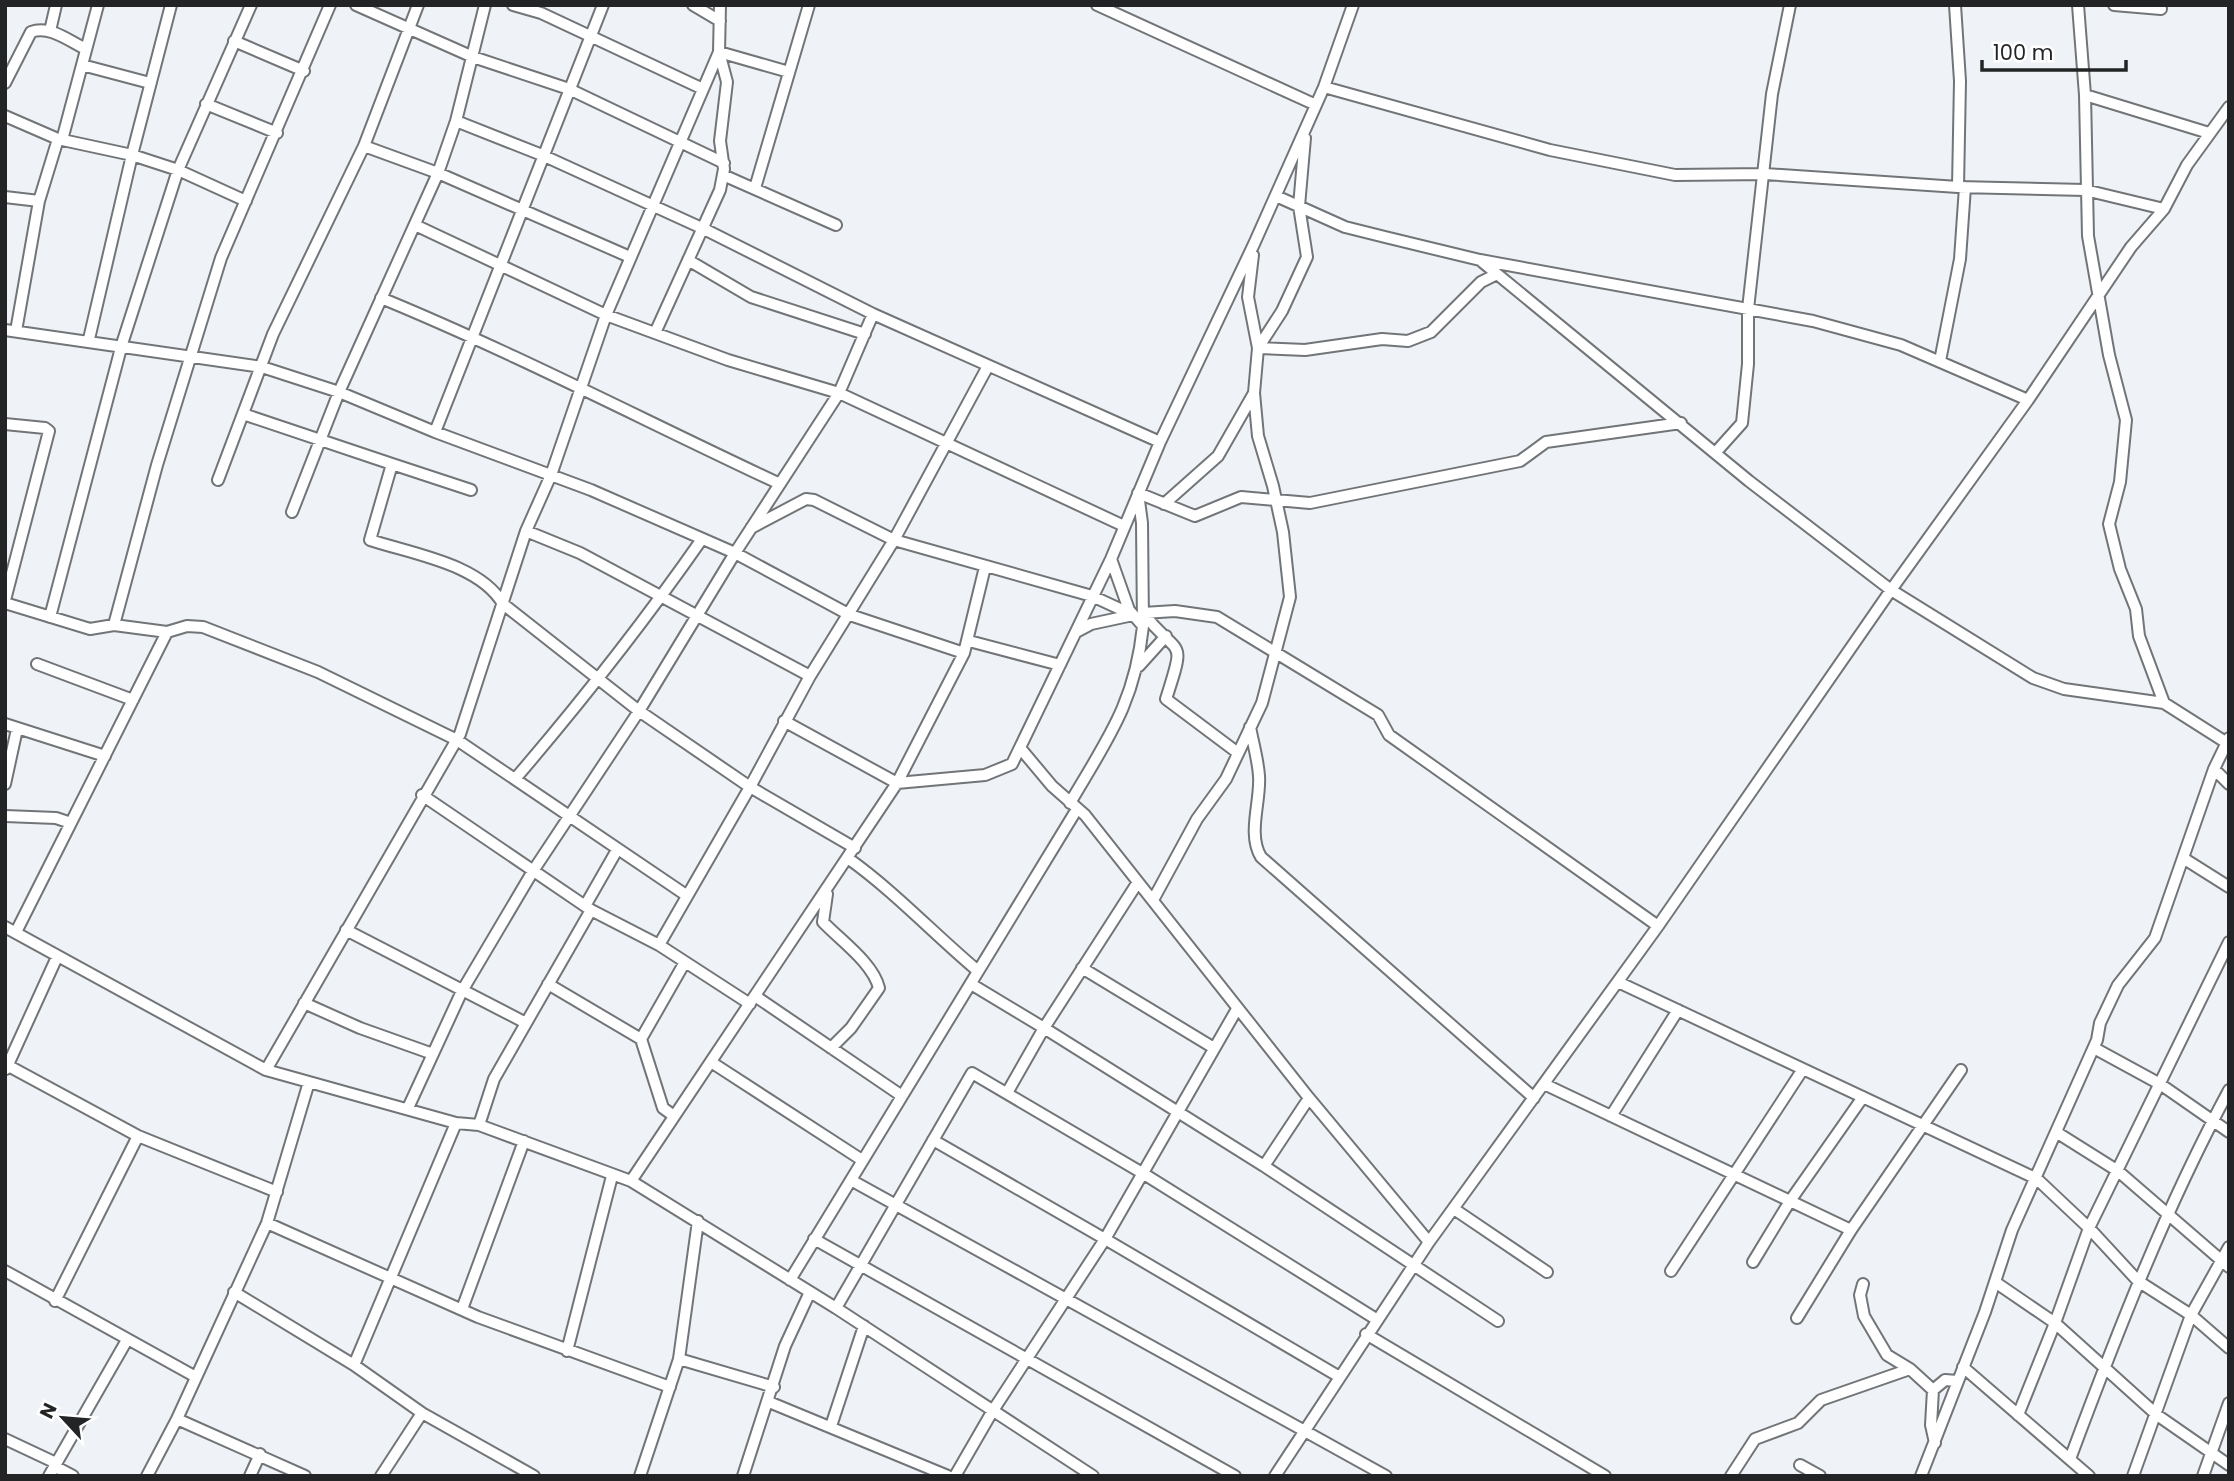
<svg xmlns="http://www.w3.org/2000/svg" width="2234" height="1481" font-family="Poppins,sans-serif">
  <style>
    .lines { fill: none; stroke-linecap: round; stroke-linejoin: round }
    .minor-casing { stroke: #727578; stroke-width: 14 }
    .minor { stroke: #fff; stroke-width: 10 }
  </style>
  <rect width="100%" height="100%" fill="#eff2f6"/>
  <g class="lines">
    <g class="minor-casing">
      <path id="minor" d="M356 5 473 57 569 89 724 163
        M513 5 541 13 703 89
        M693 5 720 21
        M1097 5 1316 105
        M1955 5 1960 81 1958 187
        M2078 5 2085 95 2088 236 2109 355 2126 420 2120 482 2109 524 2120 569 2136 609 2139 636 2164 703
        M2114 5 2161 9
        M50 31 56 5
        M234 41 304 71
        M82 65 150 83
        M5 83 31 32C50 25 69 41 86 49
        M1324 87 1550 150 1675 175 1765 174 1958 187 2085 190 2164 209
        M2085 95 2209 133
        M206 104 277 133
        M5 116 58 139 132 155 178 170 246 201
        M456 121 542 155 704 229 873 314 1160 442
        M62 140 98 5
        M364 146 438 173 630 257
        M723 175 836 225
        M755 188 809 5
        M1276 196 1345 227 1385 237 1480 260 1813 321 1901 345 2028 400
        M5 197 39 201
        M415 225 606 315 728 360 839 393 1124 526
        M688 260 751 297 865 334
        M1480 260 1749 481 1891 590 2033 678 2064 689 2164 703 2227 743
        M381 298C517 354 647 422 780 484
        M5 330 262 367 339 392 435 432 591 490 735 553 850 615 964 653
        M16 331 39 201 58 139
        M655 333 720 190 724 169 720 141 727 82 719 52 789 72
        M89 339 132 155 171 5
        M1258 348 1305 350 1382 339 1408 341 1431 332 1481 282 1497 274
        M1258 348 1282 311 1307 257 1299 206 1305 138
        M1940 361 1960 259 1965 187
        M243 414 392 464 370 540C413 554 480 564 503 604L639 711 750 787 855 848
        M5 424 45 428 49 431 5 600
        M435 432 603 5
        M1716 452 1742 423 1748 364V309L1772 94 1790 5
        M392 464 471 490
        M218 480 273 334 364 146 418 5
        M1164 504 1218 456 1254 393
        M292 512 339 392 438 173 456 121 485 5
        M751 528 806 499 814 500 894 540 1092 596 1133 615
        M526 531 580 553 810 676
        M5 603 90 629 114 625 167 632 187 626 203 627 318 672 457 740 686 895
        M1143 613 1175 611 1217 617 1378 715 1389 735 1658 926
        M1143 613C1179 659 1187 634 1166 699L1238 753
        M50 617 122 344 178 170 251 5
        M114 625 157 465 221 258 330 5
        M1143 626 1142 523 1138 493 1195 516 1241 497 1310 503 1520 461 1546 442 1681 423
        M1076 632 1091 624 1133 615
        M969 641 1060 665
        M37 664 133 700
        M1139 666 1166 636
        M784 721 897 783 985 775 1012 764 1111 559 1160 442 1254 244 1324 87 1353 5
        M5 724 105 756
        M1250 727C1253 743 1258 760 1259 776 1261 801 1247 834 1261 857L1534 1098
        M1021 749 1052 786 1085 815 1309 1098 1429 1242
        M2214 769 2229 784
        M515 779C581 702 644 622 702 539
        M5 784 17 729
        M422 795 591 910 659 945 750 1004
        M1070 803C1108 738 1135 703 1143 626L1129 610 1111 559
        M5 816 56 818 71 823
        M2183 858 2229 887
        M849 859C895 892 934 934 978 971
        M827 894 823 922C840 940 873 963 879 988L851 1028 831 1048
        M1153 900 1197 819 1226 779 1262 703 1290 597 1283 532 1273 486 1258 436 1254 393 1258 348 1248 297 1253 255
        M585 906 617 850
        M5 927 266 1070 456 1123 479 1125 631 1181 836 1308 1093 1476
        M346 930 526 1023
        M16 932 167 632
        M659 945 750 787 810 676 894 540 988 366
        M1082 968 1214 1048
        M1618 982 2037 1179 2089 1228 2138 1281 2191 1315 2229 1348
        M548 984 641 1039 663 1108 674 1116
        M971 984 1044 1028 1138 882
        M755 996 902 1096
        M304 1003 360 1028 433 1054
        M1237 1009 1105 1239 1338 1376
        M641 1039 685 962
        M2094 1048 2160 1084 2229 1132
        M711 1062 862 1160
        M5 1064 138 1136 277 1192
        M6 1069 57 957
        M266 1070 460 734 526 531 551 475 606 315 719 52 720 5
        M1544 1084 1851 1230
        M1007 1093 1044 1028 1264 1166 1498 1321
        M408 1108 462 991 533 871 639 711 735 553 839 393 873 314
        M1611 1116 1678 1010
        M479 1125 494 1079 591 910
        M2056 1132 2118 1171 2229 1267
        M933 1140 1105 1239 992 1412 955 1476
        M1264 1166 1309 1098
        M851 1180 1386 1476
        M631 1181 897 783 964 653 985 567
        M1454 1209 1547 1272
        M267 1223 478 1317 670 1387
        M814 1239 1235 1476
        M1753 1262 1790 1201 1863 1097
        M5 1271 196 1377
        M1671 1271 1803 1069
        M790 1280 1077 809
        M1995 1282 2055 1323 2157 1415 2229 1465
        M1863 1284 1860 1295 1864 1316 1887 1355 1910 1369 1933 1390 1945 1380 1957 1381
        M234 1292 354 1365 422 1413 534 1476
        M55 1301 138 1136
        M836 1308 972 1073 1144 1174 1376 1319
        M462 1309 524 1141
        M1797 1318 1851 1230 1961 1070
        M1366 1334 1605 1476
        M567 1351 612 1176
        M679 1359 774 1387
        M354 1365 456 1123
        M1963 1367 2089 1476
        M1933 1390 1931 1425 1935 1443
        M769 1402 948 1476
        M2018 1415 2055 1323 2089 1228 2229 942
        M177 1419 305 1476
        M831 1426 864 1326
        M5 1439 56 1463
        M2070 1459C2117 1333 2165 1209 2229 1090
        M1800 1465 1820 1476
        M54 1466 73 1476
        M49 1476 127 1340
        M147 1476 177 1419 267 1223 309 1082
        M250 1476 260 1454
        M381 1476 422 1413
        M640 1476 679 1359 698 1221
        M743 1476 785 1346 810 1292
        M1275 1476 1429 1242 1658 926 1891 590 2028 400 2131 247 2164 209 2187 165 2229 107
        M1731 1476 1755 1439 1798 1423 1821 1400 1910 1369
        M1921 1476 1985 1312 2012 1230 2097 1040 2100 1023 2118 985 2155 938 2214 769 2229 738
        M2133 1476 2191 1315 2229 1247
        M2203 1476 2229 1403"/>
    </g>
    <use href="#minor" class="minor"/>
  </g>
  <rect width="2234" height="1481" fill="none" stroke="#232425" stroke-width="14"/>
  <g transform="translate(63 1418) rotate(296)" stroke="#ffffff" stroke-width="5" paint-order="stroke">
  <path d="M0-5L12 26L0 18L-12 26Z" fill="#232425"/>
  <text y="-10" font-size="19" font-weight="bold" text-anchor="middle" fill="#232425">N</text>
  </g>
  <path d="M1982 60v10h144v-10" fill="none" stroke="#232425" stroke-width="3.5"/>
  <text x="1993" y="60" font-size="21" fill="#232425" stroke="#ffffff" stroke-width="5" paint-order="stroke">100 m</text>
</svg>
